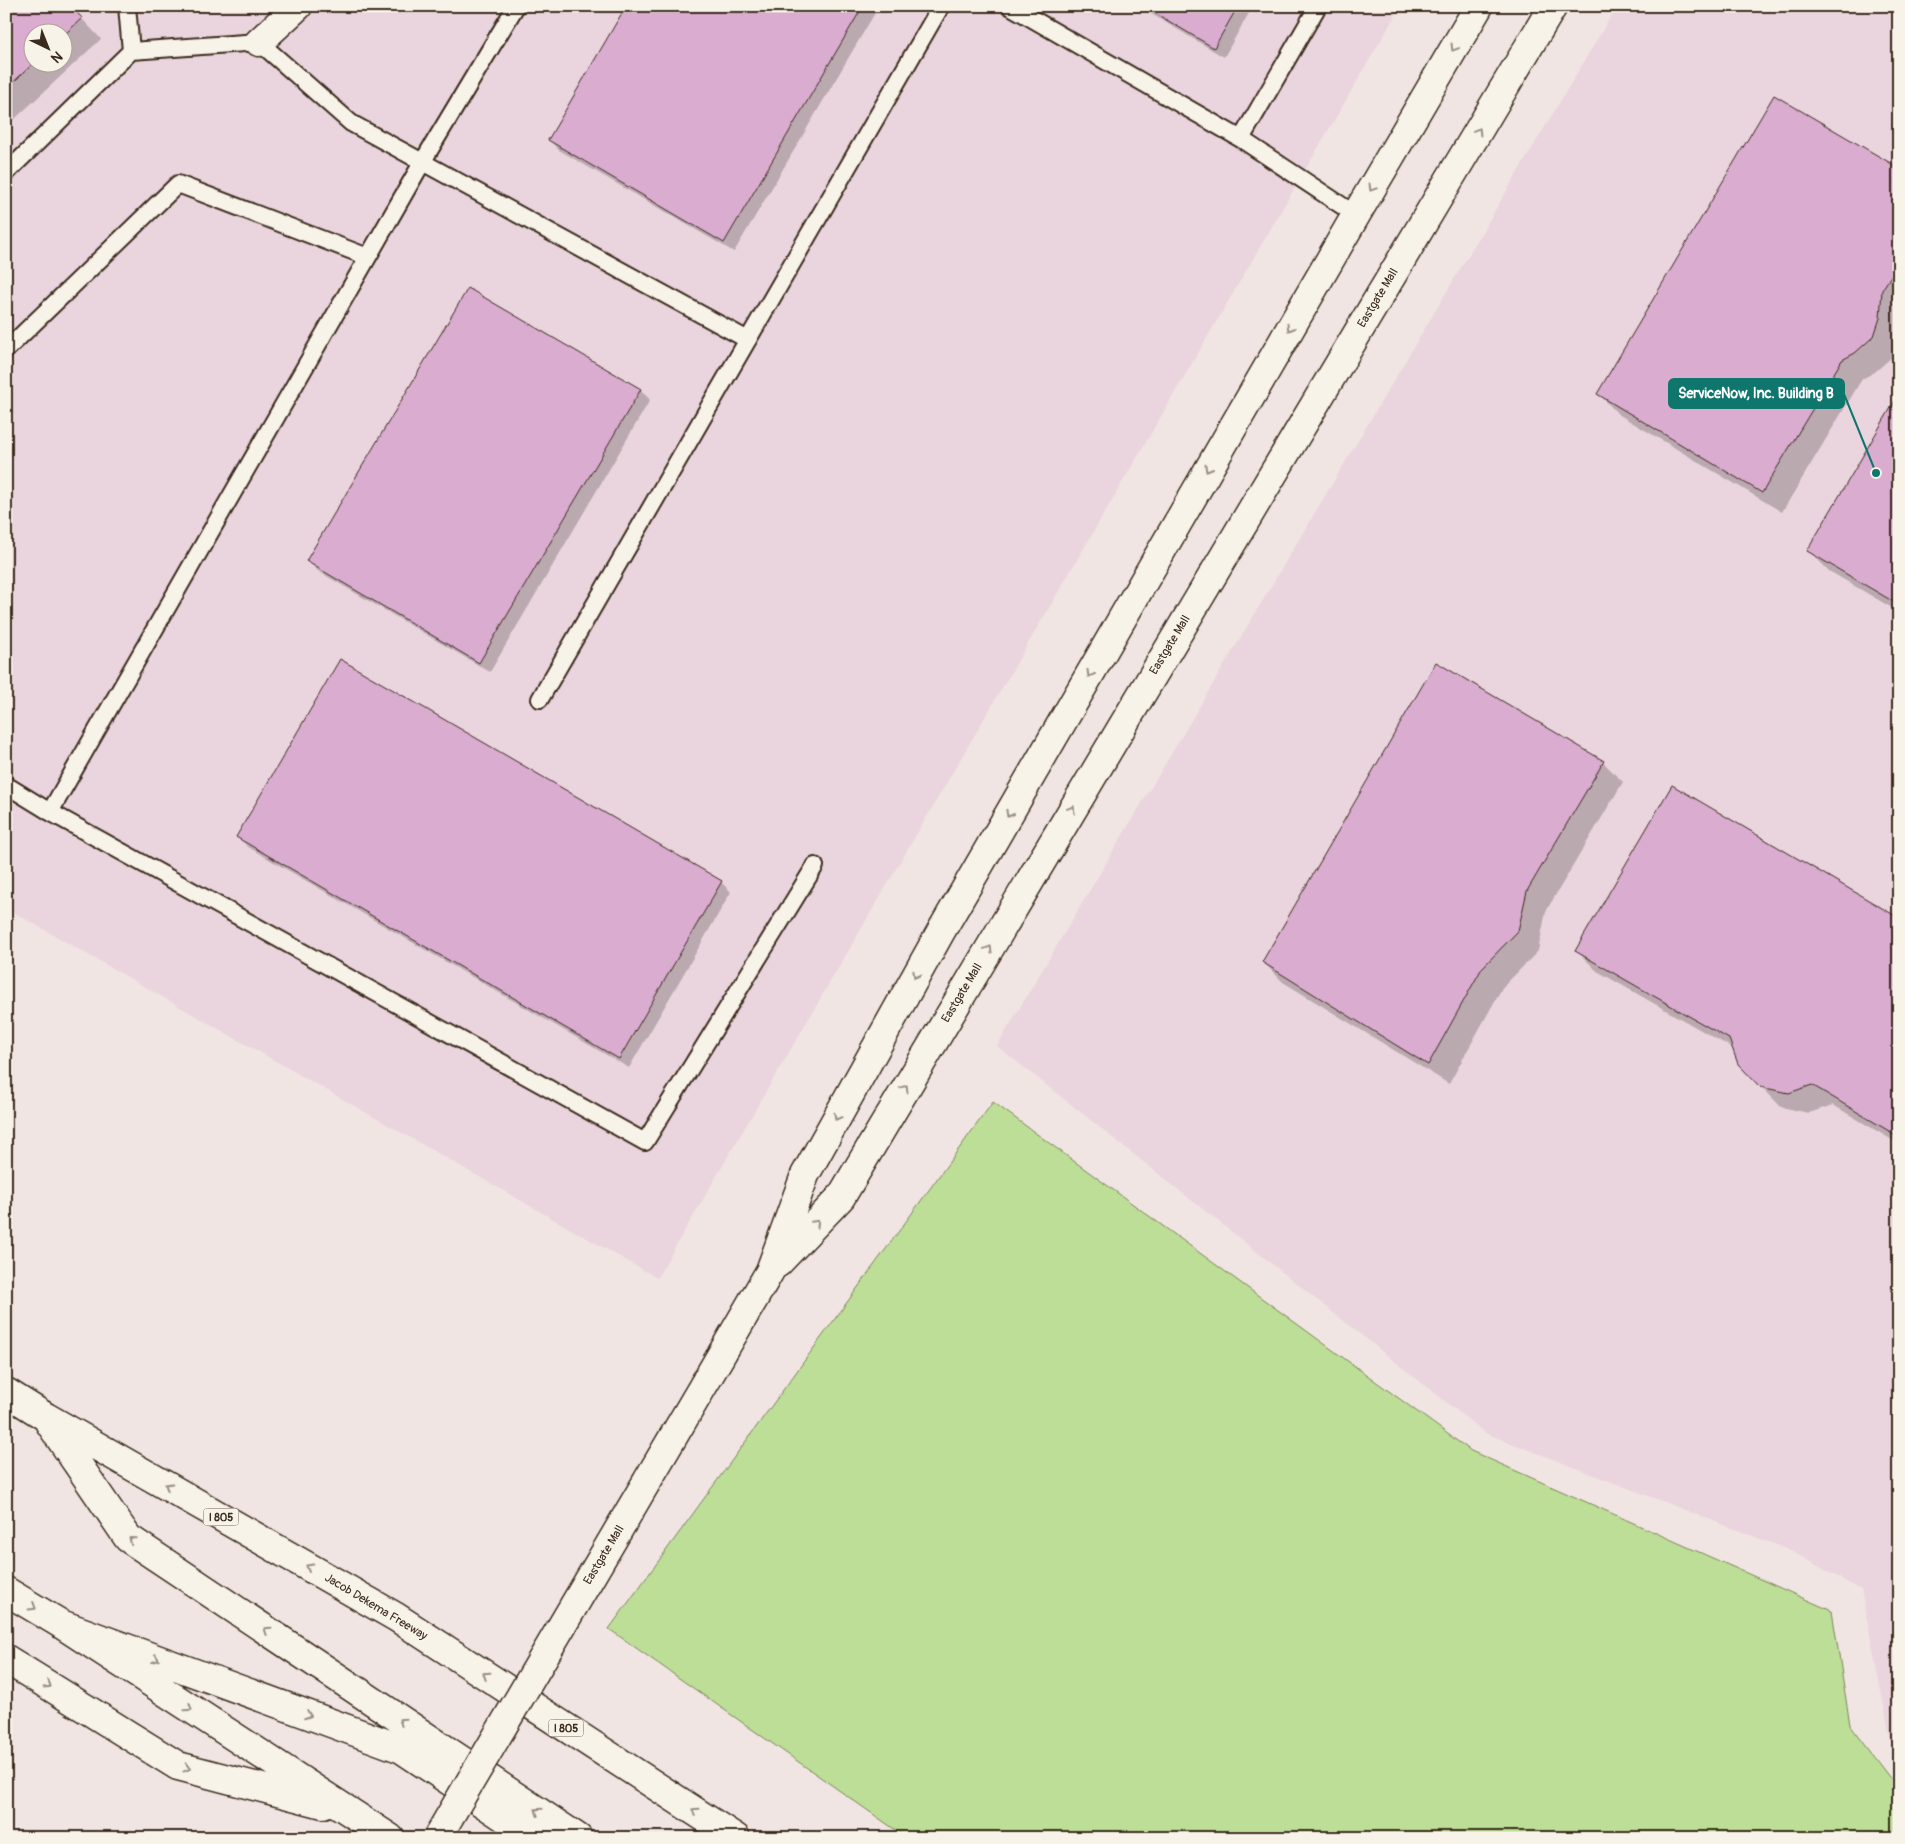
<svg xmlns="http://www.w3.org/2000/svg" width="1905" height="1844" font-family="Pangolin,sans-serif">
  <style>
    .built { fill: #ead4dd; fill-rule: evenodd }
    .green { fill: #bdde97; stroke: #7c845a }
    .shadow { fill: #0003; fill-rule: evenodd }
    .building { fill: #d9acd0; stroke: #3b2a1e }
    .lines { fill: none; stroke-linecap: round; stroke-linejoin: round }
    .service-casing { stroke: #3b2a1e; stroke-width: 20 }
    .minor-casing { stroke: #3b2a1e; stroke-width: 31 }
    .secondary-casing { stroke: #3b2a1e; stroke-width: 31 }
    .motorway-casing { stroke: #3b2a1e; stroke-width: 31 }
    .service { stroke: #f7f3e8; stroke-width: 16 }
    .minor { stroke: #f7f3e8; stroke-width: 28 }
    .secondary { stroke: #f7f3e8; stroke-width: 28 }
    .motorway { stroke: #f7f3e8; stroke-width: 28 }
    .secondary-bridge-casing { stroke: #3b2a1e; stroke-width: 31; stroke-linecap: butt }
    .secondary-bridge { stroke: #f7f3e8; stroke-width: 28 }
    .oneway { stroke: #998e83 }
    .labels { text-anchor: middle; dominant-baseline: central; stroke-width: 4.5; stroke-linejoin: round; paint-order: stroke }
    .shield { fill: #f7f3e8; stroke: #73665b; stroke-width: 1 }
    .shield-label { font-size: 11px; font-weight: bold; fill: #3b2a1e }
    .street-label { font-size: 12px; fill: #3b2a1e; stroke: #f7f3e8 }
    .leader { fill: none; stroke: #0f766e; stroke-width: 2 }
    .callout-dot { fill: #0f766e; stroke: #f7f3e8; stroke-width: 2 }
    .callout { fill: #0f766e; stroke: #0f766e; stroke-width: 2 }
    .callout-label { font-size: 14px; text-anchor: middle; font-weight: bold; fill: #fff }
  </style>
  <rect width="100%" height="100%" fill="#f1e5e3"/>
  <filter id="ink" filterUnits="userSpaceOnUse"><feTurbulence type="fractalNoise" baseFrequency=".02" numOctaves="2"/><feDisplacementMap in="SourceGraphic" scale="10" xChannelSelector="R" yChannelSelector="G"/><feConvolveMatrix kernelMatrix="1 2 1 2 8 2 1 2 1" color-interpolation-filters="sRGB"/></filter>
  <g filter="url(#ink)">
    <path class="built" d="M6 6H1401L657 1278 6 908ZM32 32H62V62H32Z
      M1617 6H1899V1768L1896 1767 1861 1590 1789 1550 1485 1433 997 1046Z"/>
    <path class="green" d="M993 1102 1471 1451 1832 1611 1850 1725 1899 1789V1838H907L609 1629Z"/>
    <path class="shadow" d="M6 6H70L101 39 6 127ZM32 32H62V62H32Z
      M628 6H879L734 252 559 150 549 140Z
      M1138 6H1253L1224 57Z
      M1899 169V340L1893 356 1875 372 1862 379 1782 512 1618 414 1599 394Z
      M468 289 641 390 650 400 490 672 318 571 308 561Z
      M1899 397V612L1829 571 1809 551Z
      M1603 762 1623 782 1546 911 1538 951 1502 988 1449 1084 1283 982 1263 962Z
      M238 837 721 882 731 892 629 1068 248 847Z
      M1899 919V1144L1833 1105 1809 1113 1781 1107 1761 1086 1734 1049 1597 971 1577 951Z"/>
    <path class="building" d="M6 6H71L82 18 62 37V32H32V62H35L6 89Z
      M626 6H863L724 243 548 140Z
      M1143 6H1238L1214 48Z
      M1774 95 1899 168V263L1882 290 1880 318 1874 336 1855 353 1842 360 1762 493 1597 394Z
      M468 288 641 389 479 663 306 561Z
      M1899 394V605L1807 551Z
      M340 659 722 881 619 1059 236 837Z
      M1436 662 1604 761 1527 891 1518 931 1482 968 1428 1065 1262 962Z
      M1672 785 1899 918V1137L1812 1085 1789 1093 1760 1087 1738 1064 1729 1039 1575 951Z"/>
    <g class="lines">
      <g class="service-casing">
        <path id="service" d="M127 6 131 51
          M516 6 423 161 50 812 645 1142 815 866
          M1010 6 1241 139 1356 215
          M1241 139 1318 6
          M6 173 131 51 259 42 351 123 748 340
          M6 350 178 184 368 257
          M540 699 941 6
          M6 785 50 812"/>
      </g>
      <g class="minor-casing">
        <path id="minor" d="M259 42 298 6"/>
      </g>
      <g class="secondary-casing">
        <path id="secondary" d="M778 1263 841 1197 1553 6
          M706 1381 770 1271 805 1175 940 933 1356 215 1479 6"/>
      </g>
      <g class="motorway-casing">
        <path id="motorway" d="M6 1392 46 1417 396 1617 736 1838
          M49 1422 128 1538 578 1838
          M6 1591 61 1624 390 1838
          M61 1624 402 1749 535 1838
          M6 1659 178 1766 323 1804"/>
      </g>
      <use href="#service" class="service"/>
      <use href="#minor" class="minor"/>
      <use href="#secondary" class="secondary"/>
      <use href="#motorway" class="motorway"/>
      <g class="secondary-bridge-casing">
        <path id="secondary-bridge" d="M437 1838 706 1381"/>
      </g>
      <use href="#secondary-bridge" class="secondary-bridge"/>
    </g>
    <defs><path id="oneway-chevron" d="M-2-3.5L2.5 0L-2 3.5" fill="none" stroke-width="1.6" stroke-linecap="round" stroke-linejoin="round" transform="scale(1.25)"/></defs>
    <g class="oneway">
      <use href="#oneway-chevron" transform="translate(1454 48) rotate(121)"/>
      <use href="#oneway-chevron" transform="translate(1478 131) rotate(-59)"/>
      <use href="#oneway-chevron" transform="translate(1372 188) rotate(121)"/>
      <use href="#oneway-chevron" transform="translate(1290 328) rotate(120)"/>
      <use href="#oneway-chevron" transform="translate(1208 469) rotate(120)"/>
      <use href="#oneway-chevron" transform="translate(1090 674) rotate(120)"/>
      <use href="#oneway-chevron" transform="translate(1072 809) rotate(-59)"/>
      <use href="#oneway-chevron" transform="translate(1009 814) rotate(120)"/>
      <use href="#oneway-chevron" transform="translate(989 949) rotate(-59)"/>
      <use href="#oneway-chevron" transform="translate(916 975) rotate(119)"/>
      <use href="#oneway-chevron" transform="translate(905 1088) rotate(-59)"/>
      <use href="#oneway-chevron" transform="translate(837 1117) rotate(119)"/>
      <use href="#oneway-chevron" transform="translate(816 1223) rotate(-46)"/>
      <use href="#oneway-chevron" transform="translate(168 1486) rotate(-150)"/>
      <use href="#oneway-chevron" transform="translate(132 1540) rotate(-141)"/>
      <use href="#oneway-chevron" transform="translate(309 1567) rotate(-150)"/>
      <use href="#oneway-chevron" transform="translate(33 1607) rotate(32)"/>
      <use href="#oneway-chevron" transform="translate(267 1630) rotate(-146)"/>
      <use href="#oneway-chevron" transform="translate(156 1659) rotate(20)"/>
      <use href="#oneway-chevron" transform="translate(486 1675) rotate(-147)"/>
      <use href="#oneway-chevron" transform="translate(48 1685) rotate(32)"/>
      <use href="#oneway-chevron" transform="translate(189 1708) rotate(33)"/>
      <use href="#oneway-chevron" transform="translate(308 1715) rotate(20)"/>
      <use href="#oneway-chevron" transform="translate(402 1721) rotate(-146)"/>
      <use href="#oneway-chevron" transform="translate(187 1768) rotate(15)"/>
      <use href="#oneway-chevron" transform="translate(538 1811) rotate(-146)"/>
      <use href="#oneway-chevron" transform="translate(695 1811) rotate(-147)"/>
    </g>
  </g>
  <g class="labels">
    <g class="shield">
      <rect x="203.5" y="1508.5" width="35" height="17" rx="4"/>
      <rect x="548.5" y="1719.5" width="35" height="17" rx="4"/>
    </g>
    <g class="shield-label">
      <text x="221" y="1517">I 805</text>
      <text x="566" y="1728">I 805</text>
    </g>
    <g class="street-label">
      <text transform="translate(1378 298) rotate(-59)">Eastgate Mall</text>
      <text transform="translate(1170 645) rotate(-59)">Eastgate Mall</text>
      <text transform="translate(962 993) rotate(-59)">Eastgate Mall</text>
      <text transform="translate(604 1555) rotate(-59)">Eastgate Mall</text>
      <text transform="translate(376 1607) rotate(31)">Jacob Dekema Freeway</text>
    </g>
  </g>
  <path class="leader" d="M1876 473L1844 394"/>
  <circle class="callout-dot" cx="1876" cy="473" r="5"/>
  <rect class="callout" x="1669" y="379" width="175" height="29" rx="5"/>
  <g class="callout-label">
    <text x="1756" y="398">ServiceNow, Inc. Building B</text>
  </g>
  <rect width="1905" height="1844" fill="none" stroke="#f7f3e8" stroke-width="25"/>
  <rect x="12" y="12" width="1880" height="1819" fill="none" stroke="#3b2a1e" stroke-width="2" filter="url(#ink)"/>
  <g transform="translate(48 48) rotate(137)"><circle r="24" fill="#f7f3e8" stroke="#aca397"/>
  <path d="M0-4L9 19L0 12L-9 19Z" fill="#3b2a1e"/>
  <text y="-8" font-size="14" font-weight="bold" text-anchor="middle" fill="#3b2a1e">N</text>
  </g>
</svg>
